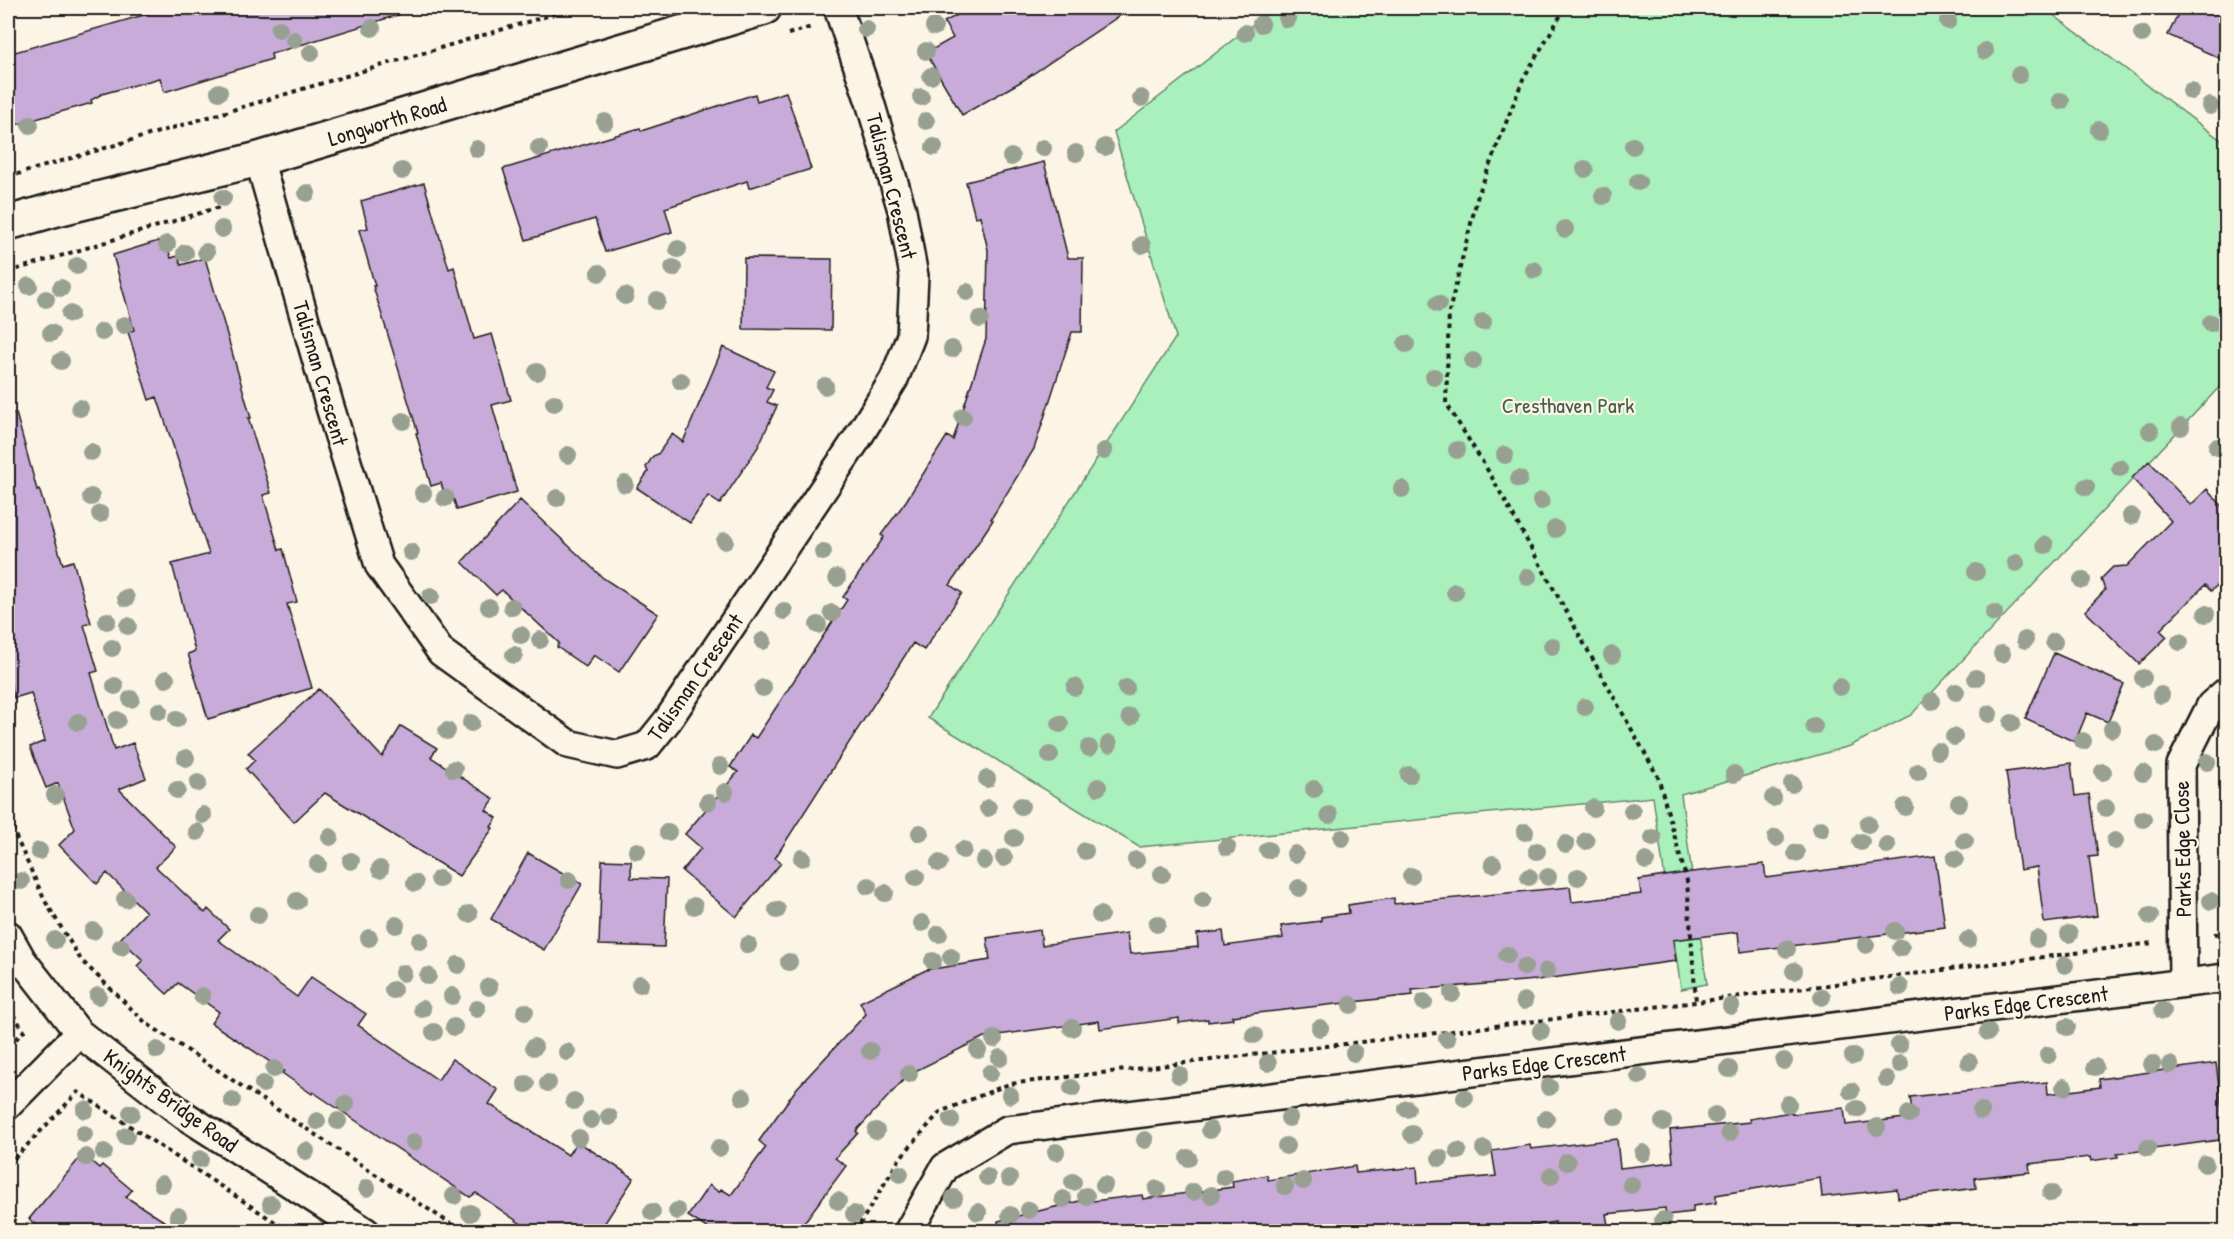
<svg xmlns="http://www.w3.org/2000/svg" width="2234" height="1239" font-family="'Patrick Hand',sans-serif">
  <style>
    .green { fill: #a9f0bc; stroke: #62866c; stroke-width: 1.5 }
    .building { fill: #c8abd8; stroke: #1c1c1c; stroke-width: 1.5 }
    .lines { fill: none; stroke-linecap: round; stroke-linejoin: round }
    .street-casing { stroke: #1c1c1c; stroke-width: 32 }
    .secondary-casing { stroke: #1c1c1c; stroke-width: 38 }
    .path { stroke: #1c1c1c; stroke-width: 4; stroke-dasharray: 4.5 4.5; stroke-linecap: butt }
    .street { stroke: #fcf5e5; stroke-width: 27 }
    .secondary { stroke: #fcf5e5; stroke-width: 33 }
    .tree { fill: #98a191 }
    .labels { text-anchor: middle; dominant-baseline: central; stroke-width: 4.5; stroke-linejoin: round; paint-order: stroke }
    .street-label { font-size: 22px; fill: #1c1c1c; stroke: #fcf5e5 }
    .park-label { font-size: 22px; fill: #465c4c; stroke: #fcf5e5 }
  </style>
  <rect width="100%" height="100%" fill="#fcf5e5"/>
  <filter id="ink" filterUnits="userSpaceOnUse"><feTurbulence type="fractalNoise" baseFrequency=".0167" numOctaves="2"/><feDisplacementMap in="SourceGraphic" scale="12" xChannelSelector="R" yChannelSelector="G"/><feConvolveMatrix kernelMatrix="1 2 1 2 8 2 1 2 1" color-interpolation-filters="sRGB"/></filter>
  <g filter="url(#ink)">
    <path class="green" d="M1274 8H2044L2226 144V380L1911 715 1850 746 1681 794 1707 984 1681 989 1653 797 1139 847 928 718 1176 337 1114 132Z"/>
    <path class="building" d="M168 8H400L401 14 271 54 272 59 164 92 160 78 102 94 91 100 92 103 8 127V54Z
      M970 8H1131L1022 81 962 115 926 53 953 38 944 22Z
      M2181 8H2226V61L2168 35Z
      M786 92 811 169 749 188 747 181 665 208 672 232 605 252 595 219 526 240 503 169 640 128 641 131 755 94 757 101Z
      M1044 162 1068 258H1083L1082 332H1072L1034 449 991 519 993 520 950 585 962 593 924 650 913 643 775 858 781 863 736 917 682 871 701 848 685 834 738 772 730 767 751 735 756 738 847 600 843 597 884 537 881 535 906 501 947 436 953 440 986 339 988 250 980 216 975 217 966 182Z
      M424 183 449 269 454 267 474 339 492 334 511 400 492 405 517 492 457 510 452 494 445 496 441 483 431 486 416 433H418L373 286H375L359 230 368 228 361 201Z
      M165 239 171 258 178 256 181 265 205 258 251 418H248L271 493 263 495 279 550 283 549 297 602 287 604 312 688 208 719 188 654 195 651 172 564 209 554 157 397 149 400 128 332 134 330 113 255Z
      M744 258 832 259 831 330 743 329Z
      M723 347 774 371 766 387 773 390 767 402 777 406 758 447 720 504 708 496 690 523 637 488 648 472 646 467 653 456 658 454 672 434 683 442Z
      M16 413 37 490 39 489 63 564 73 561 91 623 84 625 98 671 91 673 114 750 133 743 146 778 119 789 176 847 156 867 205 913 208 909 229 929 218 940 297 997 311 977 366 1014 358 1025 438 1080 452 1059 498 1090 489 1104 568 1155 577 1141 634 1178 599 1232H533L476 1193 470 1197 313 1092 312 1094 282 1073 284 1071 211 1023 219 1012 178 983 167 994 137 966 143 960 120 939 146 912 107 873 97 884 59 845 75 829 58 783 46 788 30 747 45 741 31 693 14 698 8 675V414Z
      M2149 461 2191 505 2207 489 2226 510V577L2211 591 2205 585 2160 630 2167 637 2139 664 2085 611 2105 590 2101 579 2113 567 2127 566 2171 521 2132 478Z
      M520 500 603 578 658 614 619 672 594 655 586 667 557 647 559 643 502 590 496 595 462 562Z
      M2054 653 2124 684 2108 722 2087 713 2075 742 2025 719Z
      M319 689 382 757 401 726 437 748 431 757 494 799 486 810 497 818 491 827 493 828 459 876 325 793 294 822 246 769 255 760 248 753Z
      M2071 763 2075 796 2089 794 2098 856 2089 857 2097 916 2044 923 2037 867 2020 870 2006 772Z
      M528 853 582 884 544 950 491 919Z
      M1935 856 1945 927 1740 952 1738 932 1673 940 1676 961 1537 980 1412 990 1413 995 1232 1016 1233 1019 1208 1022V1019L1179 1023V1018L1100 1029 1099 1021 984 1037 909 1074 856 1131 858 1133 835 1158 846 1166 797 1232H713L688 1216 709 1185 719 1192 721 1189 731 1195 766 1147 759 1141 797 1088 866 1014 860 1002 926 970 990 960 987 938 1040 930 1042 945 1127 933 1130 954 1198 947 1197 934 1223 931 1225 946 1283 938 1281 926 1321 921V917L1349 913 1348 905 1394 898V904L1570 887 1572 902 1641 894 1639 880 1692 872 1764 864 1766 878Z
      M602 860 631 861V878L667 879 664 947 599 945Z
      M2216 1063 2226 1139 2117 1154 2118 1157 2091 1161 2090 1157 2029 1164 2030 1172 1975 1178 1976 1188 1898 1198 1897 1189 1822 1197 1820 1178 1716 1195V1203L1693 1206V1212L1666 1215 1665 1208 1606 1214 1608 1225 1556 1231 1555 1222 1498 1232H999L998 1221 1092 1198 1093 1201 1142 1195 1143 1199 1233 1187 1232 1181 1267 1175 1268 1180 1355 1166 1356 1173 1417 1167 1418 1183 1496 1176 1492 1151 1530 1145 1531 1149 1617 1139 1620 1168 1673 1162 1670 1130 1750 1122 1749 1119 1791 1112 1792 1114 1844 1108 1846 1125 1913 1117 1910 1097 2047 1082 2048 1094 2100 1087 2099 1079Z
      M83 1154 99 1168 102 1165 132 1190 126 1197 181 1232H45L29 1219Z"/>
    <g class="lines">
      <g class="street-casing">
        <path id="street" d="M259 159 330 407 379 565 441 652 568 744 617 755 647 746 668 720 857 439 894 379 911 336 914 276 902 210 870 102 838 8
          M8 935 22 960 79 1033 184 1115 366 1232
          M2183 983 2181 765 2211 705 2226 692
          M8 1105 79 1033
          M908 1232 945 1167 1007 1130 2226 978"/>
      </g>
      <g class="secondary-casing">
        <path id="secondary" d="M8 223 57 209 259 159 764 8"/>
      </g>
      <path class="path" d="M1565 8 1523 79 1478 195 1449 312 1446 403 1490 474 1658 777 1687 881 1696 1002
        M788 34 812 27
        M8 177 574 8
        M8 272 223 206
        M8 810 15 835 45 901 81 960 146 1023 463 1232
        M2214 934 2226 933
        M8 1007 24 1031 8 1047
        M8 1165 78 1092 290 1232
        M855 1232 900 1158 940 1112 1009 1084 1696 1002 2152 943"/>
      <use href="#street" class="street"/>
      <use href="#secondary" class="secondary"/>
    </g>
    <g class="tree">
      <circle cx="1287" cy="19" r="9"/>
      <circle cx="1948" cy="21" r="9"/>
      <circle cx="1261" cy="24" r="9"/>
      <circle cx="934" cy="27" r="9"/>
      <circle cx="372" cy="28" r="9"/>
      <circle cx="279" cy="29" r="9"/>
      <circle cx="866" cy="29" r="9"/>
      <circle cx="1245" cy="33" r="9"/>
      <circle cx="2142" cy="34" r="9"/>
      <circle cx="294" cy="40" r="9"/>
      <circle cx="926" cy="51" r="9"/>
      <circle cx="1985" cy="51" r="9"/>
      <circle cx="311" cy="53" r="9"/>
      <circle cx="2019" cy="75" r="9"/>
      <circle cx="931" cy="76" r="9"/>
      <circle cx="2191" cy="91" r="9"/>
      <circle cx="219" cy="92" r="9"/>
      <circle cx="921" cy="97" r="9"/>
      <circle cx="1141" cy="98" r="9"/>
      <circle cx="2061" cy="101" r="9"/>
      <circle cx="2210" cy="106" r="9"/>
      <circle cx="926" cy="121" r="9"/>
      <circle cx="605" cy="122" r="9"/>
      <circle cx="30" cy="125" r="9"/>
      <circle cx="2099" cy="130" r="9"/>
      <circle cx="1633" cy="146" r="9"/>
      <circle cx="934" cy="147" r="9"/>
      <circle cx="1105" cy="147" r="9"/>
      <circle cx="539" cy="148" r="9"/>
      <circle cx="1043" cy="148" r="9"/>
      <circle cx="477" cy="149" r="9"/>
      <circle cx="1076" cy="153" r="9"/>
      <circle cx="1011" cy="157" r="9"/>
      <circle cx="1585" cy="169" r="9"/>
      <circle cx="402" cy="171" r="9"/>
      <circle cx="1638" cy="182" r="9"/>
      <circle cx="307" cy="193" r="9"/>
      <circle cx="1603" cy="196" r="9"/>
      <circle cx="223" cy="198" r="9"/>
      <circle cx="222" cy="229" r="9"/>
      <circle cx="1565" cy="229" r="9"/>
      <circle cx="167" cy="244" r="9"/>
      <circle cx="1142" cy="245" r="9"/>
      <circle cx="678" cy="249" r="9"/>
      <circle cx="206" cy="252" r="9"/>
      <circle cx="185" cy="253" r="9"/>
      <circle cx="77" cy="266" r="9"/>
      <circle cx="673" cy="268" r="9"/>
      <circle cx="1534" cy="270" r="9"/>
      <circle cx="599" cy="273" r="9"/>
      <circle cx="29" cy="286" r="9"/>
      <circle cx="61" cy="288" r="9"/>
      <circle cx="967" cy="292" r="9"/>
      <circle cx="625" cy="296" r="9"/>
      <circle cx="46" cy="299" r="9"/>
      <circle cx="657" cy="301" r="9"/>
      <circle cx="1438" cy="304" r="9"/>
      <circle cx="70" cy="314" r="9"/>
      <circle cx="980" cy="319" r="9"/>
      <circle cx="1483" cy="322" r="9"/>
      <circle cx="2211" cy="323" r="9"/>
      <circle cx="124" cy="325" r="9"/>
      <circle cx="102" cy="332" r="9"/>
      <circle cx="51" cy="333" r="9"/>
      <circle cx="1406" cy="344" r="9"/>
      <circle cx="952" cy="349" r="9"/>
      <circle cx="61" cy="361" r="9"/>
      <circle cx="1473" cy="361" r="9"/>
      <circle cx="537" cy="372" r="9"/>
      <circle cx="1434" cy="377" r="9"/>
      <circle cx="681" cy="381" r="9"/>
      <circle cx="825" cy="386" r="9"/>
      <circle cx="554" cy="403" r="9"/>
      <circle cx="80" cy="408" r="9"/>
      <circle cx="963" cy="417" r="9"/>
      <circle cx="403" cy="421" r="9"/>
      <circle cx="2181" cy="427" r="9"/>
      <circle cx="2150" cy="431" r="9"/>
      <circle cx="2217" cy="447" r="9"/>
      <circle cx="1457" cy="450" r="9"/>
      <circle cx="1104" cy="451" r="9"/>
      <circle cx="91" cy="452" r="9"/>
      <circle cx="568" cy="455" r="9"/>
      <circle cx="1505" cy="455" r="9"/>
      <circle cx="2120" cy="468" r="9"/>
      <circle cx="1519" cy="479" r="9"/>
      <circle cx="625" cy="484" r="9"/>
      <circle cx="2086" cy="487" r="9"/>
      <circle cx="1402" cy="489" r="9"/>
      <circle cx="423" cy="493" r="9"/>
      <circle cx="91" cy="497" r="9"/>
      <circle cx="445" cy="498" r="9"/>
      <circle cx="557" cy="498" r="9"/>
      <circle cx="1541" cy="501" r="9"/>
      <circle cx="100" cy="514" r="9"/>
      <circle cx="2131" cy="516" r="9"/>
      <circle cx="1555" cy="529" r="9"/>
      <circle cx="725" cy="541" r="9"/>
      <circle cx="2045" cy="545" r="9"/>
      <circle cx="411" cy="552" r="9"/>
      <circle cx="823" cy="552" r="9"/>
      <circle cx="2016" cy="563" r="9"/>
      <circle cx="1976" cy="572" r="9"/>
      <circle cx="1528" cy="577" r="9"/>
      <circle cx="837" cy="578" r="9"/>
      <circle cx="2082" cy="580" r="9"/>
      <circle cx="1455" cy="592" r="9"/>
      <circle cx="431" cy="596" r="9"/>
      <circle cx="126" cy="598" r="9"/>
      <circle cx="489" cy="607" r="9"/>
      <circle cx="512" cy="607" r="9"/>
      <circle cx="784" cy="611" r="9"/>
      <circle cx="832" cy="613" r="9"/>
      <circle cx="1994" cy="613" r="9"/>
      <circle cx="2206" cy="614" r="9"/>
      <circle cx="107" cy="621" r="9"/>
      <circle cx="818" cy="625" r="9"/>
      <circle cx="128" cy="626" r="9"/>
      <circle cx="521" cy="635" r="9"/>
      <circle cx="540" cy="640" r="9"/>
      <circle cx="2025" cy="640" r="9"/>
      <circle cx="763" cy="641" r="9"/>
      <circle cx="2054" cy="642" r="9"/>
      <circle cx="2180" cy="642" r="9"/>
      <circle cx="1552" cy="646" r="9"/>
      <circle cx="112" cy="648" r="9"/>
      <circle cx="2002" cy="654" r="9"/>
      <circle cx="514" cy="655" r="9"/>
      <circle cx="1612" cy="655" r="9"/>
      <circle cx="1976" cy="678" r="9"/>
      <circle cx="2143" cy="678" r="9"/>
      <circle cx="166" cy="679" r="9"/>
      <circle cx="115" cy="686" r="9"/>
      <circle cx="1075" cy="687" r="9"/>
      <circle cx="1840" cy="687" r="9"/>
      <circle cx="763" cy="688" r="9"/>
      <circle cx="1126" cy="688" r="9"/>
      <circle cx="1956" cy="692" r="9"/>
      <circle cx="2161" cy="695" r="9"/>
      <circle cx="131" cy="699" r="9"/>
      <circle cx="1932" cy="701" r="9"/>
      <circle cx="1585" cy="707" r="9"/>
      <circle cx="159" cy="711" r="9"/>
      <circle cx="1989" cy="714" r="9"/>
      <circle cx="1130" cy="717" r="9"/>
      <circle cx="177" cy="719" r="9"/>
      <circle cx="117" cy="720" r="9"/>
      <circle cx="78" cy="722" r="9"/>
      <circle cx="471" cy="723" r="9"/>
      <circle cx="2012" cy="723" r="9"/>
      <circle cx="1060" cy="724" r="9"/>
      <circle cx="1814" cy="726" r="9"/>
      <circle cx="2112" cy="729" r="9"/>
      <circle cx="447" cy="731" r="9"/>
      <circle cx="1954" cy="737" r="9"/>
      <circle cx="2083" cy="741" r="9"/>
      <circle cx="1109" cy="744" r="9"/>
      <circle cx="2156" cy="745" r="9"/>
      <circle cx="1089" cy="748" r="9"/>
      <circle cx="1938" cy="751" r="9"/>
      <circle cx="1050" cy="755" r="9"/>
      <circle cx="186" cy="758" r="9"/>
      <circle cx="2207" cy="762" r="9"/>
      <circle cx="720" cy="766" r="9"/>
      <circle cx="454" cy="769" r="9"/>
      <circle cx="1918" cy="772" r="9"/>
      <circle cx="2103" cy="772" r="9"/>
      <circle cx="2143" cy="773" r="9"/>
      <circle cx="1734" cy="774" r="9"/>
      <circle cx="1409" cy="775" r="9"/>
      <circle cx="987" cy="779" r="9"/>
      <circle cx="198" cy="783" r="9"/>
      <circle cx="1792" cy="784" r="9"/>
      <circle cx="1098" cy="787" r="9"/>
      <circle cx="1314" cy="789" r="9"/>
      <circle cx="177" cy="790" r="9"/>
      <circle cx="725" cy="792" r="9"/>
      <circle cx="55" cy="795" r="9"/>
      <circle cx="1773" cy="798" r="9"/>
      <circle cx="708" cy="802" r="9"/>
      <circle cx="1959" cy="803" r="9"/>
      <circle cx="1021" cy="806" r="9"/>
      <circle cx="1905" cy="807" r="9"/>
      <circle cx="988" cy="808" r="9"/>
      <circle cx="1593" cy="808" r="9"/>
      <circle cx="2106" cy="808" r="9"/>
      <circle cx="1632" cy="811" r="9"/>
      <circle cx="203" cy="815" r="9"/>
      <circle cx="1329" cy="815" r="9"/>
      <circle cx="2143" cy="819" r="9"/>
      <circle cx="1868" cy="824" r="9"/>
      <circle cx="1821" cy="829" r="9"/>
      <circle cx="197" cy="832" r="9"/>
      <circle cx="668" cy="832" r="9"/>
      <circle cx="1525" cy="832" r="9"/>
      <circle cx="920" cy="833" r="9"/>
      <circle cx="330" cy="837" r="9"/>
      <circle cx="1014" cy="838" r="9"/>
      <circle cx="1342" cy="838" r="9"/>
      <circle cx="1653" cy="838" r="9"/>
      <circle cx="1776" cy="838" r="9"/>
      <circle cx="1586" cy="841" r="9"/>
      <circle cx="1965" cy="841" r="9"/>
      <circle cx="2115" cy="841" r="9"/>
      <circle cx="1861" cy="842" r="9"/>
      <circle cx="1566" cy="844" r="9"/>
      <circle cx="1887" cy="845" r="9"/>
      <circle cx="1227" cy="847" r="9"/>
      <circle cx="963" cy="850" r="9"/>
      <circle cx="1268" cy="850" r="9"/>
      <circle cx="39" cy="851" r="9"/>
      <circle cx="637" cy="851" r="9"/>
      <circle cx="1085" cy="851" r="9"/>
      <circle cx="1537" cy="851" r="9"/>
      <circle cx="1796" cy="853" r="9"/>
      <circle cx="1295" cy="854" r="9"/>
      <circle cx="802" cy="858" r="9"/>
      <circle cx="1004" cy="858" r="9"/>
      <circle cx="1955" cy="859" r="9"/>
      <circle cx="1136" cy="860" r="9"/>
      <circle cx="351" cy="861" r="9"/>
      <circle cx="984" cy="861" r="9"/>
      <circle cx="1646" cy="861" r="9"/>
      <circle cx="939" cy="863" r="9"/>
      <circle cx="318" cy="864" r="9"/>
      <circle cx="1493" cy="864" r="9"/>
      <circle cx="380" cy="869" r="9"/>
      <circle cx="1162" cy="874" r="9"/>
      <circle cx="1411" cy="876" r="9"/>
      <circle cx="916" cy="877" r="9"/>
      <circle cx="1529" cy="877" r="9"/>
      <circle cx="1548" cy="877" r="9"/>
      <circle cx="1578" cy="877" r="9"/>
      <circle cx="439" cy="879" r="9"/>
      <circle cx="569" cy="880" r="9"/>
      <circle cx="21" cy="881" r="9"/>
      <circle cx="415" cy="883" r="9"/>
      <circle cx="868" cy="886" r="9"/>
      <circle cx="1299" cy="888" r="9"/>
      <circle cx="885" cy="893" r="9"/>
      <circle cx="125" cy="899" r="9"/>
      <circle cx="1203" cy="900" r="9"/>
      <circle cx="297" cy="901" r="9"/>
      <circle cx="2211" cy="901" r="9"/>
      <circle cx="694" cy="906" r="9"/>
      <circle cx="777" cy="910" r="9"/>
      <circle cx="469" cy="914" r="9"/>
      <circle cx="258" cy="915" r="9"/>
      <circle cx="1100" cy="915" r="9"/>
      <circle cx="2150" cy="916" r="9"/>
      <circle cx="922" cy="923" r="9"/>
      <circle cx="1157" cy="924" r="9"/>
      <circle cx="396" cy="925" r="9"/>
      <circle cx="93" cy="931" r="9"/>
      <circle cx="1895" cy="931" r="9"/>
      <circle cx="939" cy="934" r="9"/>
      <circle cx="2069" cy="934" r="9"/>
      <circle cx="369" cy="938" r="9"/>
      <circle cx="2037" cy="939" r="9"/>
      <circle cx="55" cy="940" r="9"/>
      <circle cx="1968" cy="940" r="9"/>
      <circle cx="420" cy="941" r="9"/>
      <circle cx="748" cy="945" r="9"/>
      <circle cx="1866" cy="945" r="9"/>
      <circle cx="121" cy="947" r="9"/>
      <circle cx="1901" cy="948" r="9"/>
      <circle cx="1787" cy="949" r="9"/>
      <circle cx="1507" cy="955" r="9"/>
      <circle cx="951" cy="957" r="9"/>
      <circle cx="933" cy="961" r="9"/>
      <circle cx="789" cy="962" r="9"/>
      <circle cx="458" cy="965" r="9"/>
      <circle cx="2065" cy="965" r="9"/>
      <circle cx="1524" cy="967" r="9"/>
      <circle cx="1547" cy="971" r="9"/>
      <circle cx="1794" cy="971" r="9"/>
      <circle cx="403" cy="973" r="9"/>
      <circle cx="428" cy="976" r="9"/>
      <circle cx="640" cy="984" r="9"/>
      <circle cx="489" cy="987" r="9"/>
      <circle cx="1900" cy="987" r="9"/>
      <circle cx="393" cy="990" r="9"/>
      <circle cx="1452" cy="994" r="9"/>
      <circle cx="98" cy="996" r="9"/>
      <circle cx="202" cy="996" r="9"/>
      <circle cx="452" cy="996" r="9"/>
      <circle cx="1822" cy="997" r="9"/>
      <circle cx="1524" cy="1001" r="9"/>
      <circle cx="1424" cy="1002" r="9"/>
      <circle cx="1351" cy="1005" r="9"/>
      <circle cx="1731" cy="1006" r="9"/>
      <circle cx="422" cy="1009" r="9"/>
      <circle cx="477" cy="1009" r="9"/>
      <circle cx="2163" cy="1011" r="9"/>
      <circle cx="525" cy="1012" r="9"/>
      <circle cx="1618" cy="1021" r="9"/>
      <circle cx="454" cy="1027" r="9"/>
      <circle cx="2067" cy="1027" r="9"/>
      <circle cx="1072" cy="1028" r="9"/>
      <circle cx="1320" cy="1028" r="9"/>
      <circle cx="1541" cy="1031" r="9"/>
      <circle cx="434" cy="1032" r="9"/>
      <circle cx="1988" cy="1032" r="9"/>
      <circle cx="1254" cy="1035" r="9"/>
      <circle cx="994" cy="1039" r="9"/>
      <circle cx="1447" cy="1039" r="9"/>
      <circle cx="1899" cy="1045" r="9"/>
      <circle cx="534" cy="1047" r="9"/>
      <circle cx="157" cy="1050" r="9"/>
      <circle cx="978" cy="1050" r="9"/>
      <circle cx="870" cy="1051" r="9"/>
      <circle cx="567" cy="1052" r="9"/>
      <circle cx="1354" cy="1053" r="9"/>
      <circle cx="2048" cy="1055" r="9"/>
      <circle cx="1853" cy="1056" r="9"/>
      <circle cx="1000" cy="1058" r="9"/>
      <circle cx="1784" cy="1061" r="9"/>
      <circle cx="1969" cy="1062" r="9"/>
      <circle cx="1268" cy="1063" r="9"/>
      <circle cx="1900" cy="1064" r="9"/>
      <circle cx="2152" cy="1064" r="9"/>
      <circle cx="2170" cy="1065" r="9"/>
      <circle cx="2095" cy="1067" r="9"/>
      <circle cx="274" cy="1069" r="9"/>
      <circle cx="1729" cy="1069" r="9"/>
      <circle cx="990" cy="1073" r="9"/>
      <circle cx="909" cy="1074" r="9"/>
      <circle cx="1179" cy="1075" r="9"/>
      <circle cx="1639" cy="1076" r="9"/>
      <circle cx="1887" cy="1079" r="9"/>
      <circle cx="548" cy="1083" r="9"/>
      <circle cx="263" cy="1084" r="9"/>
      <circle cx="526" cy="1084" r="9"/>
      <circle cx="1549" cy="1087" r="9"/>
      <circle cx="2064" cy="1087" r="9"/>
      <circle cx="1072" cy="1088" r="9"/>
      <circle cx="1851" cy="1091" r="9"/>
      <circle cx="1010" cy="1095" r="9"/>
      <circle cx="743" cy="1097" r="9"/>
      <circle cx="1465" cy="1098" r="9"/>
      <circle cx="232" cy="1100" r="9"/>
      <circle cx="574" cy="1101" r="9"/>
      <circle cx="346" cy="1104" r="9"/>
      <circle cx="1788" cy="1104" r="9"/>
      <circle cx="1407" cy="1109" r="9"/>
      <circle cx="1857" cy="1109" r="9"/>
      <circle cx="85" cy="1110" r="9"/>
      <circle cx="1981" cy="1111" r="9"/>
      <circle cx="131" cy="1113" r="9"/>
      <circle cx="1909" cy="1114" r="9"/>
      <circle cx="1715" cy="1115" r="9"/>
      <circle cx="609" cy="1117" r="9"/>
      <circle cx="1616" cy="1117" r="9"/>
      <circle cx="1289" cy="1118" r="9"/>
      <circle cx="1546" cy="1119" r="9"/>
      <circle cx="591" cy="1120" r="9"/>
      <circle cx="951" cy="1120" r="9"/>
      <circle cx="317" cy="1121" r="9"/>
      <circle cx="338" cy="1121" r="9"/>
      <circle cx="1663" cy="1122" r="9"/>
      <circle cx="1877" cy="1127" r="9"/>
      <circle cx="1210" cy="1130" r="9"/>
      <circle cx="876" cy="1131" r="9"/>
      <circle cx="1729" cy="1133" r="9"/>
      <circle cx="84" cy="1134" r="9"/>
      <circle cx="1412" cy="1134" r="9"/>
      <circle cx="126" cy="1136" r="9"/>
      <circle cx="579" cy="1138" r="9"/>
      <circle cx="1145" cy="1140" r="9"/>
      <circle cx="414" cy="1142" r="9"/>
      <circle cx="1286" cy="1146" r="9"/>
      <circle cx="719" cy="1148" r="9"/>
      <circle cx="2148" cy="1148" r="9"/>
      <circle cx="1484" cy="1149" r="9"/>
      <circle cx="306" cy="1151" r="9"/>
      <circle cx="1458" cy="1151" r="9"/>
      <circle cx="104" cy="1152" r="9"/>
      <circle cx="1056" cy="1152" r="9"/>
      <circle cx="1643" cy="1153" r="9"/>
      <circle cx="86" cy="1157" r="9"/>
      <circle cx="1188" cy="1158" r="9"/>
      <circle cx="1440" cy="1158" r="9"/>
      <circle cx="200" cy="1159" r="9"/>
      <circle cx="1567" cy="1162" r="9"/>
      <circle cx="2205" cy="1164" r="9"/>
      <circle cx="900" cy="1174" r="9"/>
      <circle cx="1551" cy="1176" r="9"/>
      <circle cx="987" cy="1177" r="9"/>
      <circle cx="1224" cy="1177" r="9"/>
      <circle cx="1009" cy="1178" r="9"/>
      <circle cx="1303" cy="1181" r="9"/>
      <circle cx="1073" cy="1182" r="9"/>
      <circle cx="162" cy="1184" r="9"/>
      <circle cx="1104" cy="1185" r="9"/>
      <circle cx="1631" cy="1185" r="9"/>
      <circle cx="1285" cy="1186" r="9"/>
      <circle cx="367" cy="1188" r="9"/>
      <circle cx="1157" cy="1189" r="9"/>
      <circle cx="1193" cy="1192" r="9"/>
      <circle cx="2051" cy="1193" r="9"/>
      <circle cx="1211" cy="1195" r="9"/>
      <circle cx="454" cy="1196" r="9"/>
      <circle cx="1086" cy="1196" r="9"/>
      <circle cx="954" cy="1198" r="9"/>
      <circle cx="1063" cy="1199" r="9"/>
      <circle cx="838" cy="1201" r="9"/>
      <circle cx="271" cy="1204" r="9"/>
      <circle cx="1029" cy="1210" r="9"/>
      <circle cx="677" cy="1211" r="9"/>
      <circle cx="652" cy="1212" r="9"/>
      <circle cx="978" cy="1212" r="9"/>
      <circle cx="470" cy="1213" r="9"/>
      <circle cx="854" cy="1214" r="9"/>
      <circle cx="1010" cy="1215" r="9"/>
      <circle cx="178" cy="1216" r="9"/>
      <circle cx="1663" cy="1220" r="9"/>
    </g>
  </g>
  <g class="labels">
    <g class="street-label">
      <text transform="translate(387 121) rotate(-17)">Longworth Road</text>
      <text transform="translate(892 186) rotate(76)">Talisman Crescent</text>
      <text transform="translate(321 373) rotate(74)">Talisman Crescent</text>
      <text transform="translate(695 677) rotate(-55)">Talisman Crescent</text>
      <text transform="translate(2182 849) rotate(-91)">Parks Edge Close</text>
      <text transform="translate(2026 1003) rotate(-7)">Parks Edge Crescent</text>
      <text transform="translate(1544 1063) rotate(-7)">Parks Edge Crescent</text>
      <text transform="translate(171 1100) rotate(36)">Knights Bridge Road</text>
    </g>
    <g class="park-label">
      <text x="1568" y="405">Cresthaven Park</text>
    </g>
  </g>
  <rect width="2234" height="1239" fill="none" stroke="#fcf5e5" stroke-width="30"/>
  <rect x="15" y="15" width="2204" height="1209" fill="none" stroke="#1c1c1c" stroke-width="2" filter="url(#ink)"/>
</svg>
